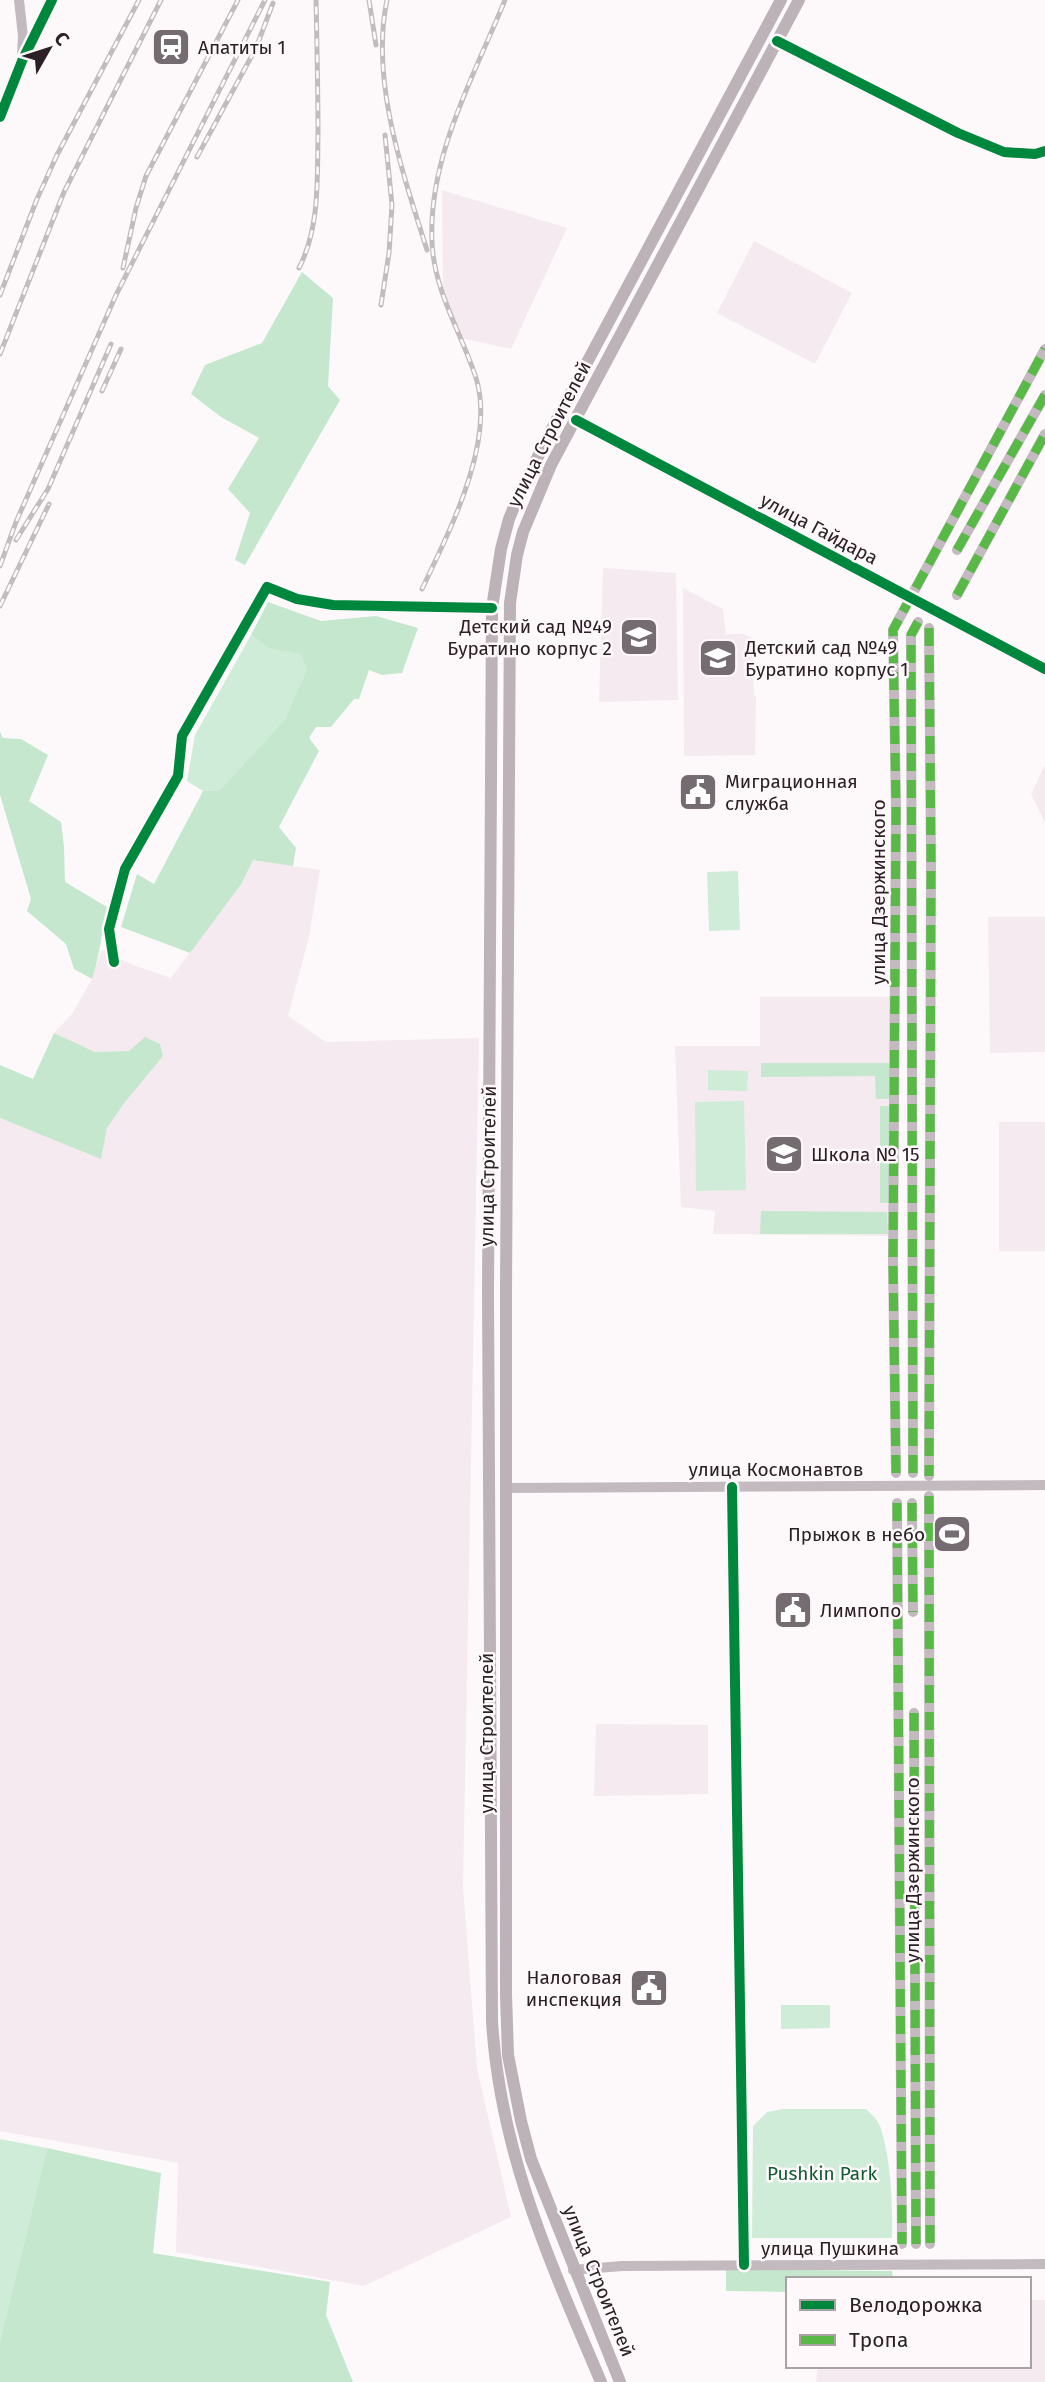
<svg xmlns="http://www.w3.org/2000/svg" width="1045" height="2382" font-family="'Fira Sans',sans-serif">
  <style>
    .built { fill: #f4eaf0 }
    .green { fill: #ceecd7 }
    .forest { fill: #c4e7ce }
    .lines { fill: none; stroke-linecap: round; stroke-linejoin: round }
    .minor { stroke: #c3babf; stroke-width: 10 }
    .major { stroke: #bcb2b7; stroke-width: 12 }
    .rail-casing { stroke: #c2bcbf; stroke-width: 5 }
    .rail { stroke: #fef8fb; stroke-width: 2.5; stroke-dasharray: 8; stroke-linecap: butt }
    .quiet { stroke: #58b947; stroke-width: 9; stroke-dasharray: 18 9; stroke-linecap: butt }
    .cycleway-casing { stroke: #fef8fb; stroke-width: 15 }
    .cycleway { stroke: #00873e; stroke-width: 10 }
    .labels { text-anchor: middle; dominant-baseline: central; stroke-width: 5; stroke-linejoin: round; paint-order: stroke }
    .poi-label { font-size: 19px; fill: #2a2025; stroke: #fef8fb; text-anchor: start }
    .street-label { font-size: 19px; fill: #2a2025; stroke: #fef8fb }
    .park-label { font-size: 19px; fill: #0e5c32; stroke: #fef8fb }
  </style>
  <rect width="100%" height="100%" fill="#fdf9fb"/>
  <path class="built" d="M442 190 567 228 511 349 461 338 443 288Z
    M754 241 852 293 815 364 717 313Z
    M603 568 676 573 678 700 599 702Z
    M683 588 723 609 726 634H743L752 638 754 696H756L755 755 684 756Z
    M1045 765V823L1031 794Z
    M253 860 320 870 309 937 288 1016 326 1042 479 1038 463 1887 477 2068 511 2217 364 2286 176 2252 178 2163 0 2131V1118L101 1158 107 1128 125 1102 129 1051 95 1052 54 1033 72 1014 92 979 101 950 133 965 171 978 242 883Z
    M988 917H1045V1052L990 1053Z
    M760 997H892L888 1236 713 1234 715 1211 681 1207 675 1046H760Z
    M999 1122H1045V1251H999Z
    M596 1724 708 1725V1794L594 1796Z
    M1029 2300H1045V2382H816L818 2366H1029Z"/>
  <path class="green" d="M251 635 270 649 302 654 307 669 285 719 220 790 203 791 187 781 195 735Z
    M738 871 740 930 709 931 707 872Z
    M708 1070 748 1071 747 1091 708 1090Z
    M744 1101 746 1190 696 1191 695 1102Z
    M956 1524 972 1542C957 1546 951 1553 939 1540L940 1529 944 1525Z
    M781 2005H830V2028L781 2029Z
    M783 2109H866C871 2114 877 2119 880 2126 891 2158 893 2205 892 2238H752L753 2126 767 2112Z
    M0 2139 47 2148 0 2342Z"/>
  <path class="forest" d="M302 272 333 298 328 386 340 400 245 565 235 560 250 513 228 489 259 438 221 417 191 394 205 365 262 343Z
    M268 602 321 621 376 616 418 628 402 673 382 675 369 670 359 699H354L331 727H316L309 738 319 751 279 827 296 848 293 866 253 860 242 883 190 953 121 927 137 874 154 884 203 791 220 790 285 719 307 669 301 654 270 649 251 635Z
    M0 732 3 738 21 739 48 755 29 801 61 822 64 847 65 882 107 907C102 931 100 955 92 979L74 969 66 944 27 911 31 899 0 795Z
    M54 1033 95 1052 129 1051 145 1037 160 1044 163 1056 125 1102 107 1128 101 1159 0 1118V1065L33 1079Z
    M761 1063H892V1099H876L875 1076 761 1077Z
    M880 1106H892V1203H880Z
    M761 1211 887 1212 888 1234H760Z
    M47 2148 161 2173 153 2253 330 2282 326 2315 353 2382H0V2342Z
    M726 2269 892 2271 893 2279H788V2292L726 2291Z"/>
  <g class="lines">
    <path class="minor" d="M19 0 23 36 22 55
      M777 41 958 133 1004 152 1035 154 1045 151
      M0 117 22 61 52 0
      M576 420 1045 669
      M957 550 1045 395
      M957 595 1045 434
      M929 628 931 862 929 1476
      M114 962 109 929 125 869 178 776 182 736 267 587 297 599 333 605 492 608
      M896 1473 893 1263 896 809 893 630 1045 349
      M913 1473 911 635 918 622
      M732 1487 744 2265
      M506 1488 1045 1485
      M929 1496 930 2244
      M897 1503 902 2244
      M912 1503 913 1612
      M914 1713 916 2244
      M573 2270 622 2266 1045 2264"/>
    <path class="major" d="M601 2382C550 2262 500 2153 492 2021L488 1293 492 608 501 549 509 519 521 490 561 411 781 0
      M620 2382 531 2159 521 2121 508 2055 506 1994V1292L510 603 517 555 523 532 551 465 799 0"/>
    <g class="rail-casing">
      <path id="rail" d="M369 0 376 45
        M387 0C370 80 403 174 427 250
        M197 157 256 48 273 3
        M123 268 136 208 146 176 238 0
        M299 268C320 227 317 180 318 135 318 90 317 45 316 0
        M0 295 37 199 57 155 139 0
        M381 305 389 253 392 205 385 135
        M0 354 64 192 161 0
        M102 391 121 349
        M16 540 48 489 111 344
        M0 566 16 522 116 295 265 0
        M422 589C449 532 496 442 476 378 461 332 434 291 432 242 428 157 474 76 505 0
        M0 606 49 504"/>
    </g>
    <use href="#rail" class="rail"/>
    <path class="quiet" d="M957 550 1045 395
      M957 595 1045 434
      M929 628 931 862 929 1476
      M896 1473 893 1263 896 809 893 630 1045 349
      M913 1473 911 635 918 622
      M929 1496 930 2244
      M897 1503 902 2244
      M912 1503 913 1612
      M914 1713 916 2244"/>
    <g class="cycleway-casing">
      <path id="cycleway" d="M777 41 958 133 1004 152 1035 154 1045 151
        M0 117 22 61 52 0
        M576 420 1045 669
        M114 962 109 929 125 869 178 776 182 736 267 587 297 599 333 605 492 608
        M732 1487 744 2265"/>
    </g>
    <use href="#cycleway" class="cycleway"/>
  </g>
  <defs>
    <g id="station-square" transform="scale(2.0125)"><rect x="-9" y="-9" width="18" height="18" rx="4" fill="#746c70" stroke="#fef8fb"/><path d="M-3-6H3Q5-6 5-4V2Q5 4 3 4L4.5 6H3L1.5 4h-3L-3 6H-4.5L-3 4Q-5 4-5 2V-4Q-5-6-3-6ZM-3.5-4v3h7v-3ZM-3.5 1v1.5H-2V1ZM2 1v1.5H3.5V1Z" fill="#fff"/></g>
    <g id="school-square" transform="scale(2.0125)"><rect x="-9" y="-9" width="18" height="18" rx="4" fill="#746c70" stroke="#fef8fb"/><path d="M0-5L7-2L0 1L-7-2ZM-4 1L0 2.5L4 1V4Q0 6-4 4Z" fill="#fff"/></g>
    <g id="civic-square" transform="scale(2.0125)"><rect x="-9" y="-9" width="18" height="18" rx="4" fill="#746c70" stroke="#fef8fb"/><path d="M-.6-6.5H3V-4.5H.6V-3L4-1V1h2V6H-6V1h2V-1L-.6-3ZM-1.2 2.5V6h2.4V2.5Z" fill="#fff"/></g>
    <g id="stadium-square" transform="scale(2.0125)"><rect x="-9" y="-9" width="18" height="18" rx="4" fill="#746c70" stroke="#fef8fb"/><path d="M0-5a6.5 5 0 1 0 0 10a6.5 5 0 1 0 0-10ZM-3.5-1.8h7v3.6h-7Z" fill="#fff"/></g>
  </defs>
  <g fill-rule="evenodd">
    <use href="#station-square" x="171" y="47"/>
    <use href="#school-square" x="639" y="637"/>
    <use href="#school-square" x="718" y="658"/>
    <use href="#civic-square" x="698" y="792"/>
    <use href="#school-square" x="784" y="1154"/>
    <use href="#stadium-square" x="952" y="1534"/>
    <use href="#civic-square" x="793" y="1610"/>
    <use href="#civic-square" x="649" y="1988"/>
  </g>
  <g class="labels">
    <g class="poi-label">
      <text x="198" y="47">Апатиты 1</text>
      <text x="612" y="626" text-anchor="end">Детский сад №49<tspan x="612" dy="22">Буратино корпус 2</tspan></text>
      <text x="745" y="647">Детский сад №49<tspan x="745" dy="22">Буратино корпус 1</tspan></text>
      <text x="725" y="781">Миграционная<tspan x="725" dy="22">служба</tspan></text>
      <text x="811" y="1154">Школа № 15</text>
      <text x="925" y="1534" text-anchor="end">Прыжок в небо</text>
      <text x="820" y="1610">Лимпопо</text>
      <text x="622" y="1977" text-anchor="end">Налоговая<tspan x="622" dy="22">инспекция</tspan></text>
    </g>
    <g class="street-label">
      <text transform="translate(549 434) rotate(-63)">улица Строителей</text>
      <text transform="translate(819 529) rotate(28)">улица Гайдара</text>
      <text transform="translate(878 892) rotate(-90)">улица Дзержинского</text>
      <text transform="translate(488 1166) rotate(-89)">улица Строителей</text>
      <text x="776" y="1469">улица Космонавтов</text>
      <text transform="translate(486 1733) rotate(-90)">улица Строителей</text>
      <text transform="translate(912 1870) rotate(-90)">улица Дзержинского</text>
      <text x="830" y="2248">улица Пушкина</text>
      <text transform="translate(599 2281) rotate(68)">улица Строителей</text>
    </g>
    <g class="park-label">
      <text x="822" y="2173">Pushkin Park</text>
    </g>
  </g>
  <rect x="786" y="2277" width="245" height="91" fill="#fef8fb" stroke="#a9a2a5" stroke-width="2"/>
  <rect x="800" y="2300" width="35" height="10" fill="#00873e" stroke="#a9a2a5" stroke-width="2"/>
  <text x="849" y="2312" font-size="21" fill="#2a2025">Велодорожка</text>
  <rect x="800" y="2335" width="35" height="10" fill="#58b947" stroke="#a9a2a5" stroke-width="2"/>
  <text x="849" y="2347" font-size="21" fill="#2a2025">Тропа</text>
  <g transform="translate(49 49) rotate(51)" stroke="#fef8fb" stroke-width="5" paint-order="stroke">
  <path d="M0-5L12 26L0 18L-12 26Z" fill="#2a2025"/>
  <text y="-10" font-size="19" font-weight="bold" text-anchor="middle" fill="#2a2025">С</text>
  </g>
</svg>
